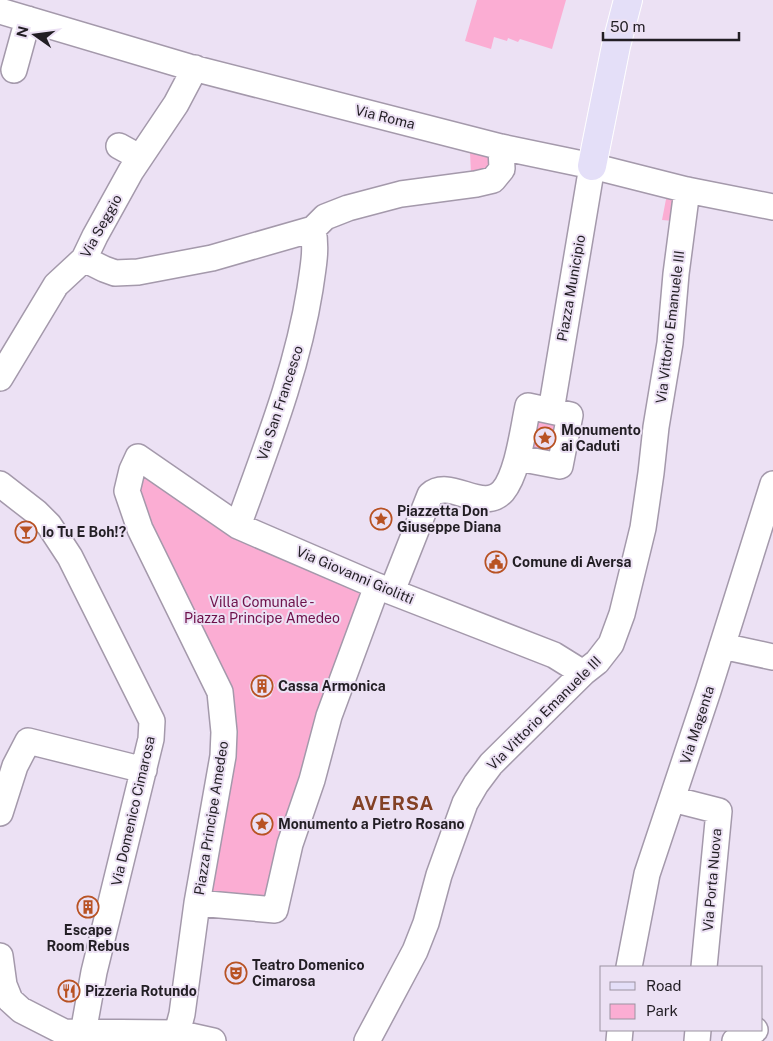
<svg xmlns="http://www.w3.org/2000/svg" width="773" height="1041" font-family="'Public Sans',sans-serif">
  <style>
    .green { fill: #fbadd3; fill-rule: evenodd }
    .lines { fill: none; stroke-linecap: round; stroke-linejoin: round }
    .minor-casing { stroke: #a499ab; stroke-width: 28 }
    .major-casing { stroke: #fff; stroke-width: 30 }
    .minor { stroke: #fff; stroke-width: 25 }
    .major { stroke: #e4dff8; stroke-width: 28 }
    .labels { text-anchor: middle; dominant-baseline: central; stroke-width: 4; stroke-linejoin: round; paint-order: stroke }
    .street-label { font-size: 14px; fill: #221e24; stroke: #ece1f4 }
    .poi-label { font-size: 14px; font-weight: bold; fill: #221e24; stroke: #ece1f4; text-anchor: start }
    .park-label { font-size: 14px; fill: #6d114a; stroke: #ece1f4 }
    .district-label { font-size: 19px; font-weight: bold; letter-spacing: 1px; fill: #834125; stroke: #ece1f4 }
  </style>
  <rect width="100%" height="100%" fill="#ece1f4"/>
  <path class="green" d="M477 0H566L552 49 520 39 518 42 508 38 507 41 494 37 491 49 465 41Z
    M470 152 490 156V164L487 170 471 173Z
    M675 193 674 221 662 220 667 194Z
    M533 418 564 425 558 457 527 451Z
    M143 469 374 587 273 907 205 900 229 738 140 513 137 473ZM263 674 270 677 275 685 271 696C252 710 238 678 263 674Z"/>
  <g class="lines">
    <g class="minor-casing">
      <path id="minor" d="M0 11 189 67 501 147 592 166 687 190 773 207
        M14 70 28 19
        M119 146 139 157
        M313 229 325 217 348 208 401 194 476 184 493 180 502 169 501 147
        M84 259 104 269 115 273 138 272 212 258 313 229C317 251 313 267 310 289 297 371 266 448 238 526
        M0 378 56 285 84 259 95 236 131 171 176 104 195 68
        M551 411 592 166
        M0 484 36 512 49 525 70 557 152 721 151 739 94 972 85 1022 86 1041
        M377 586 329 716 312 780 290 844 275 910 197 903 223 756 224 732 220 692 140 529 127 491 132 470 138 457 238 526 377 586 554 655 583 673
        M392 591 430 495C450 477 483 514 503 491 518 473 523 429 528 406L570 415 560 466 518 458
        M722 646 773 657
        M672 799 719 811 704 967
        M0 813 15 766 28 741 144 770
        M0 956 4 985 10 1000 21 1010 64 1032 177 1033 213 1041
        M629 967 647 874 708 691 773 484
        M177 1033 182 1014 197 903
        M367 1041 415 951 426 923 439 875 465 803 476 784 491 764 583 673 597 662 611 644 622 614 643 528 651 473 656 427 670 343 676 274 687 190
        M619 1041 620 1030
        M697 1041 698 1030
        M735 1041 755 1030"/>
    </g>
    <g class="major-casing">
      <path id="major" d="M592 166 616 46 628 0"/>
    </g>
    <use href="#minor" class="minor"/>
    <use href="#major" class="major"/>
  </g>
  <defs>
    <g id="sight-ring" transform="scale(1.125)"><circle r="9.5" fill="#ece1f4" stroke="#b85223" stroke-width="1.5"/><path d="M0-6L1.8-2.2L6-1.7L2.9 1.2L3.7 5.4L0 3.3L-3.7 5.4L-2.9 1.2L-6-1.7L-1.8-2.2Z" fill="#b85223"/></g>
    <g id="bar-ring" transform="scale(1.125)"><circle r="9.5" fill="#ece1f4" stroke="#b85223" stroke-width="1.5"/><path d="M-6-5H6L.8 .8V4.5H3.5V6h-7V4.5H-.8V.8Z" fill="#b85223"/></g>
    <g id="civic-ring" transform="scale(1.125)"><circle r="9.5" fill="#ece1f4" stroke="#b85223" stroke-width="1.5"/><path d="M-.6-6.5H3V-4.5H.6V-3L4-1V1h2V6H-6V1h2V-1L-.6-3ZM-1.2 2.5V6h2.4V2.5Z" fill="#b85223"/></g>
    <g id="building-ring" transform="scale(1.125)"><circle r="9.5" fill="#ece1f4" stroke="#b85223" stroke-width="1.5"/><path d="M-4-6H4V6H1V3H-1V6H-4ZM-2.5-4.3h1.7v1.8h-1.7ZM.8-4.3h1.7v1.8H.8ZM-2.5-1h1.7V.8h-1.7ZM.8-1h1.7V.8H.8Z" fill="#b85223"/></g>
    <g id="theatre-ring" transform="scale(1.125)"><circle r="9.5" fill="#ece1f4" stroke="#b85223" stroke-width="1.5"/><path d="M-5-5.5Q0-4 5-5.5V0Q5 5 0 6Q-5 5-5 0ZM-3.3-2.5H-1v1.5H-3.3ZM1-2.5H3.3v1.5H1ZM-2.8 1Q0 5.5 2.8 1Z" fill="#b85223"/></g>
    <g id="restaurant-ring" transform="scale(1.125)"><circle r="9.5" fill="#ece1f4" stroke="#b85223" stroke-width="1.5"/><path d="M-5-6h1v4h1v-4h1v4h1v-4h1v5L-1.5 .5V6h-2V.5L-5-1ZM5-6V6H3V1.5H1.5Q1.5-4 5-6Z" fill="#b85223"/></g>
  </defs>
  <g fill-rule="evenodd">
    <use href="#sight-ring" x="545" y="438"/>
    <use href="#sight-ring" x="381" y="519"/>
    <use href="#bar-ring" x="26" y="532"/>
    <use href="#civic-ring" x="496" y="562"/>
    <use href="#building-ring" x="262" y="686"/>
    <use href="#sight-ring" x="262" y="824"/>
    <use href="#building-ring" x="88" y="907"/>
    <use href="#theatre-ring" x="236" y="973"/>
    <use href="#restaurant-ring" x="69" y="991"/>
  </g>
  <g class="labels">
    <g class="street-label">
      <text transform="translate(385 117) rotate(14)">Via Roma</text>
      <text transform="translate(101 226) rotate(-61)">Via Seggio</text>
      <text transform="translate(571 288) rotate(-80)">Piazza Municipio</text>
      <text transform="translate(670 327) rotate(-83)">Via Vittorio Emanuele III</text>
      <text transform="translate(280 403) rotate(-72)">Via San Francesco</text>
      <text transform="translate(355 575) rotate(23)">Via Giovanni Giolitti</text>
      <text transform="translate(544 713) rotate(-45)">Via Vittorio Emanuele III</text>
      <text transform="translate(697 725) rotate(-72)">Via Magenta</text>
      <text transform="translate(133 811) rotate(-77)">Via Domenico Cimarosa</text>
      <text transform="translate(211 818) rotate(-81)">Piazza Principe Amedeo</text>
      <text transform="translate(712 880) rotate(-85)">Via Porta Nuova</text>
    </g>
    <g class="poi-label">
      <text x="561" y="430">Monumento<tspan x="561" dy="16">ai Caduti</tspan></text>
      <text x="397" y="511">Piazzetta Don<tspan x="397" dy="16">Giuseppe Diana</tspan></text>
      <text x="42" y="532">Io Tu E Boh!?</text>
      <text x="512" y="562">Comune di Aversa</text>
      <text x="278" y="686">Cassa Armonica</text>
      <text x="278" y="824">Monumento a Pietro Rosano</text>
      <text x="88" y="930" text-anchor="middle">Escape<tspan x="88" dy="16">Room Rebus</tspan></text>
      <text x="252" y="965">Teatro Domenico<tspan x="252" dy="16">Cimarosa</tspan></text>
      <text x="85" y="991">Pizzeria Rotundo</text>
    </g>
    <g class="park-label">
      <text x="262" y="602">Villa Comunale -<tspan x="262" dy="16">Piazza Principe Amedeo</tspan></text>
    </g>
    <g class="district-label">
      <text x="393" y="803">AVERSA</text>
    </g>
  </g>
  <rect x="600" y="966" width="162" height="65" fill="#ece1f4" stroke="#9b93a1"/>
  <rect x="610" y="982" width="25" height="8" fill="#e4dff8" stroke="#9b93a1"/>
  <text x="646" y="991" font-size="15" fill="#221e24">Road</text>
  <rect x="610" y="1004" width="25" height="15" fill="#fbadd3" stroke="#9b93a1"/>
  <text x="646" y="1016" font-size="15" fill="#221e24">Park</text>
  <g transform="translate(35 35) rotate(284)" stroke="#ece1f4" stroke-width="4" paint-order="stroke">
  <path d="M0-4L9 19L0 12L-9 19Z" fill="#221e24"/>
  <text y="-8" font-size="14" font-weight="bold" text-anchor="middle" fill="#221e24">N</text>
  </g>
  <path d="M603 32v8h136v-8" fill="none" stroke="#221e24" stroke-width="2.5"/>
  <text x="610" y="32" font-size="15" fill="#221e24" stroke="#ece1f4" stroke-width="4" paint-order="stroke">50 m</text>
</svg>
